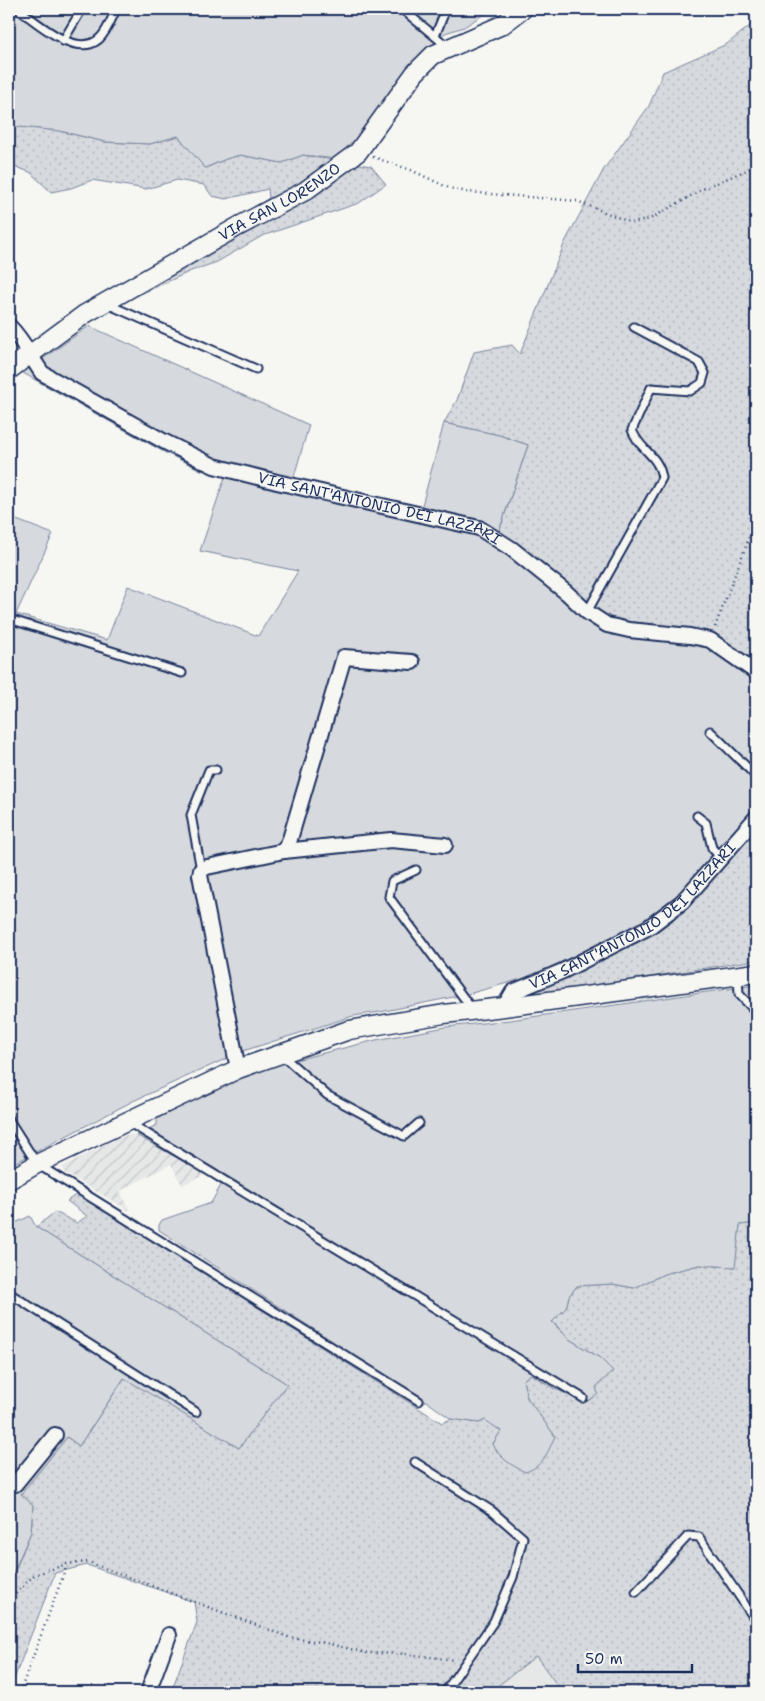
<svg xmlns="http://www.w3.org/2000/svg" width="765" height="1701" font-family="'Shantell Sans',sans-serif">
  <style>
    .built { fill: #e6e7e7 }
    .industrial { fill: url(#industrial-furrows) }
    .grass { fill: url(#grass-dots); stroke: #78849e }
    .garden { fill: #d6d9dd; stroke: #78849e }
    .lines { fill: none; stroke-linecap: round; stroke-linejoin: round }
    .service-casing { stroke: #1b2f5e; stroke-width: 11 }
    .minor-casing { stroke: #1b2f5e; stroke-width: 18 }
    .tertiary-casing { stroke: #1b2f5e; stroke-width: 21 }
    .path { stroke: #1b2f5e; stroke-width: 2.5; stroke-dasharray: 1 4; stroke-linecap: butt }
    .service { stroke: #f6f6f2; stroke-width: 7 }
    .minor { stroke: #f6f6f2; stroke-width: 14 }
    .tertiary { stroke: #f6f6f2; stroke-width: 18 }
    .labels { text-anchor: middle; dominant-baseline: central; stroke-width: 5; stroke-linejoin: round; paint-order: stroke }
    .street-label { font-size: 15px; fill: #1b2f5e; stroke: #f6f6f2 }
  </style>
  <defs>
    <pattern id="industrial-furrows" width="10" height="10" patternUnits="userSpaceOnUse" patternTransform="scale(1.25)"><rect width="10" height="10" fill="#e6e7e7"/><path d="M-1 1l2-2M0 10L10 0M9 11l2-2" fill="none" stroke="#c5c6c9"/></pattern>
    <pattern id="grass-dots" width="8" height="8" patternUnits="userSpaceOnUse" patternTransform="scale(1.25)"><rect width="8" height="8" fill="#d6d9dd"/><path d="M2 2h.1M6 6h.1" fill="none" stroke="#b7bbc0" stroke-width="1.8" stroke-linecap="round"/></pattern>
  </defs>
  <rect width="100%" height="100%" fill="#f6f6f2"/>
  <filter id="ink" filterUnits="userSpaceOnUse"><feTurbulence type="fractalNoise" baseFrequency=".02" numOctaves="2"/><feDisplacementMap in="SourceGraphic" scale="10" xChannelSelector="R" yChannelSelector="G"/><feConvolveMatrix kernelMatrix="1 2 1 2 8 2 1 2 1" color-interpolation-filters="sRGB"/></filter>
  <g filter="url(#ink)">
    <path class="built" d="M536 1656 562 1692H490Z"/>
    <path class="industrial" d="M124 1135H136L206 1174 182 1185 171 1164 120 1191 130 1211 65 1173 62 1167Z"/>
    <path class="grass" d="M756 21V668L721 642 621 624 603 615 499 532 528 445 499 435 444 423 457 400 474 352 512 345 520 354 565 242 604 169 649 106 663 72 727 44Z
      M9 126 60 131 105 142 150 144 178 136 206 168 226 159 241 155 282 163 303 155 371 166 386 184 359 203 262 236 217 262 191 271 121 303 233 222 269 198 268 189 226 199 212 196 204 185 177 180 146 189 92 180 71 188 51 192 30 172 9 165Z
      M756 829V960L536 995 534 993V990L568 976 639 942 676 918 717 875Z
      M77 1194 442 1423 451 1419 479 1423 485 1419 501 1431 493 1444 555 1436 527 1398 523 1380 531 1374 555 1389 588 1401 596 1387 612 1371 600 1358 569 1339 552 1321 566 1308 569 1296 577 1286 612 1284 634 1288 664 1274 699 1265 734 1267 740 1225 756 1223V1679L737 1692H562L536 1656 490 1692H171L197 1622 194 1602 87 1565 55 1573 9 1692V1572L14 1573 31 1532 33 1506 21 1494 67 1437 79 1446 125 1377 239 1448 287 1384 36 1227 55 1212 77 1223 87 1216 67 1201Z"/>
    <path class="garden" d="M9 9H492L464 27 445 33 411 67 364 131 335 159 303 155 282 163 240 155 226 159 205 168 178 136 150 144 105 142 60 131 9 126Z
      M89 326 309 425 293 480 421 509 444 423 499 435 528 445 495 543 509 553 579 613 614 635 702 645 719 650 756 678V814L678 898 646 922 529 977 468 994 380 1012 353 1016 243 1051 133 1101 9 1166V517L53 534 16 614 107 640 128 586 258 636 298 571 200 551 225 477 201 470 164 452 23 373Z
      M756 985V1223L740 1225 735 1267 699 1265 664 1274 634 1288 612 1284 577 1286 569 1296 566 1308 552 1322 569 1339 600 1358 613 1371 596 1387 598 1394 588 1401 555 1389 531 1374 523 1380 527 1398 555 1436C548 1452 543 1467 525 1472 511 1465 499 1458 493 1444L501 1431 485 1420 479 1423 451 1419 429 1403 159 1230V1225L162 1220 211 1203 221 1185 206 1174 136 1135 157 1125V1119L224 1083 263 1068 376 1040 446 1027 510 1020Z
      M30 1216 36 1227 287 1384 239 1448 124 1378 79 1446 67 1437 21 1494 33 1505 31 1532 13 1573 9 1572V1226Z"/>
    <g class="lines">
      <g class="service-casing">
        <path id="service" d="M18 9C37 22 76 59 99 39 107 32 112 18 116 9
          M402 9 448 47
          M435 36 446 9
          M63 41 82 9
          M107 304 256 369
          M587 612 662 478C659 455 639 450 632 430L651 388 690 391 702 383 705 373 699 362 634 327
          M9 619 182 673
          M710 731 756 776
          M697 816 706 823 712 848 721 858
          M201 870 191 815 209 770H216
          M416 870 392 881 389 897 472 1009
          M738 976 739 994 756 1012
          M283 1056 327 1095 404 1136 419 1123
          M9 1120 37 1164 419 1401
          M128 1122 583 1398
          M9 1293 196 1412
          M415 1462 492 1511 523 1538 513 1577 494 1621 445 1692
          M636 1592 688 1536 699 1537 756 1621"/>
      </g>
      <g class="minor-casing">
        <g id="minor">
          <path id="s1" d="M9 326C24 341 30 356 42 373L165 442 214 466 277 482 479 528 512 549 567 593 587 612 607 625 629 630 690 636 710 640 756 672"/>
          <path d="M284 851 391 840 445 845"/>
          <path id="s2" d="M504 1007 513 992 563 971 649 927 682 902 756 818"/>
          <path d="M238 1069 200 875 201 870 207 867 284 851 290 839 344 657 412 662"/>
          <path d="M9 1480 15 1484 55 1435"/>
          <path d="M148 1692 169 1635"/>
        </g>
      </g>
      <g class="tertiary-casing">
        <g id="tertiary">
          <path id="s3" d="M9 370 85 314 239 226 305 191 358 152 415 73 433 55 502 25 523 9"/>
          <path d="M9 1180 37 1164 238 1069 349 1030 444 1014 504 1007 756 973"/>
        </g>
      </g>
      <path class="path" d="M373 157 411 170 449 188 467 192 577 201 632 223 650 219 703 189 756 166
        M715 627 756 520
        M9 1601 34 1575 67 1564 88 1562 291 1638 321 1642 367 1653 407 1654 454 1660
        M20 1692 67 1565"/>
      <use href="#service" class="service"/>
      <use href="#minor" class="minor"/>
      <use href="#tertiary" class="tertiary"/>
    </g>
  </g>
  <g class="labels">
    <g class="street-label">
      <text stroke="none"><textPath href="#s3" startOffset="319">VIA SAN LORENZO</textPath></text>
      <text stroke="none"><textPath href="#s1" startOffset="424">VIA SANT'ANTONIO DEI LAZZARI</textPath></text>
      <text stroke="none"><textPath href="#s2" startOffset="161">VIA SANT'ANTONIO DEI LAZZARI</textPath></text>
    </g>
  </g>
  <rect width="765" height="1701" fill="none" stroke="#f6f6f2" stroke-width="30"/>
  <rect x="15" y="15" width="735" height="1671" fill="none" stroke="#1b2f5e" stroke-width="2" filter="url(#ink)"/>
  <path d="M578 1664v8h114v-8" fill="none" stroke="#1b2f5e" stroke-width="2.5"/>
  <text x="585" y="1664" font-size="15" fill="#1b2f5e" stroke="#f6f6f2" stroke-width="4" paint-order="stroke">50 m</text>
</svg>
